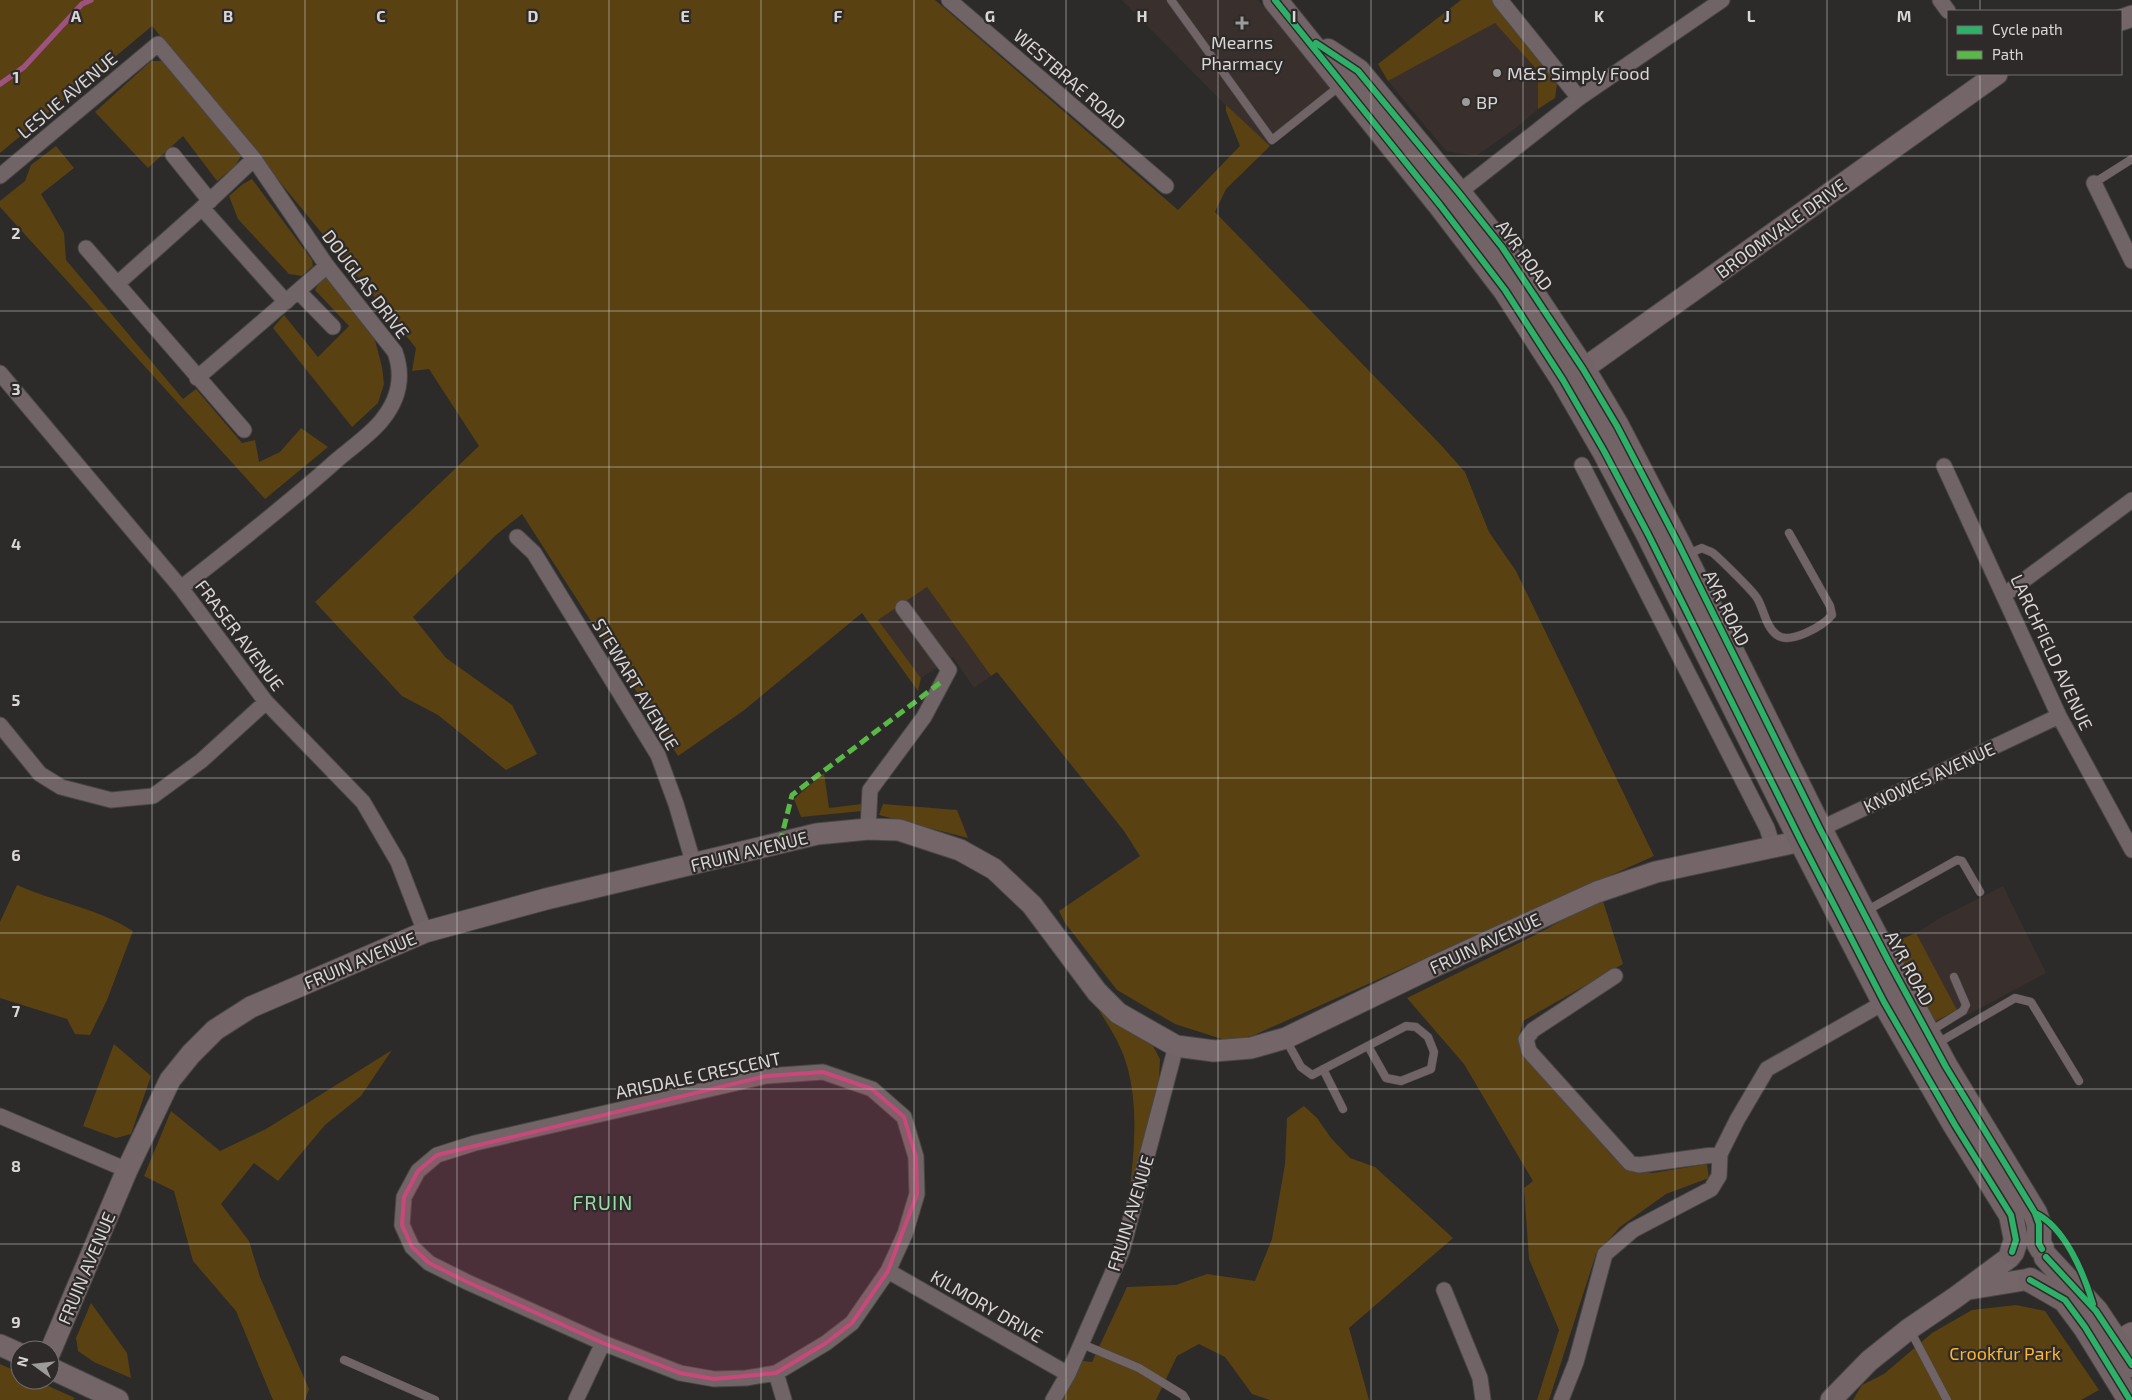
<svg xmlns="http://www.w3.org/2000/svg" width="2132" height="1400" font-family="'Exo 2',sans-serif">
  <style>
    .built { fill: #39302e }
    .green { fill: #594112 }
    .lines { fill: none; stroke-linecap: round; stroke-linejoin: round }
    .stream { stroke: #9e5280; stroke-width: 5.5 }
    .lane-casing { stroke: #484746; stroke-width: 9 }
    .street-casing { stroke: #484746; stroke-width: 17 }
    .secondary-casing { stroke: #484746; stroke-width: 23 }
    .primary-casing { stroke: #484746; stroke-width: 26 }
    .lane { stroke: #716466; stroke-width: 8 }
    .street { stroke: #716466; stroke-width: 15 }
    .secondary { stroke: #746668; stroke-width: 21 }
    .primary { stroke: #726466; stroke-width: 24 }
    .quiet { stroke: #58b947; stroke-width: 5; stroke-dasharray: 10 5; stroke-linecap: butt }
    .cycleway-casing { stroke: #2d2a29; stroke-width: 9 }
    .cycleway { stroke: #2db169; stroke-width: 6 }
    .marked { fill: #c8487a; fill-opacity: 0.2; stroke: #c8487a; stroke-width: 4; stroke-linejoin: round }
    .grid { fill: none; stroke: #d9d7d6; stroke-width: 1; stroke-opacity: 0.55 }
    .poi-dot { fill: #9c9b9a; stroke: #2d2a29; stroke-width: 2 }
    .labels { text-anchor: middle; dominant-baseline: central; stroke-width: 4.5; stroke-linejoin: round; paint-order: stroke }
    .poi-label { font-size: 18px; fill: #d9d7d6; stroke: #2d2a29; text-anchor: start }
    .street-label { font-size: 18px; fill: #d9d7d6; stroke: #2d2a29 }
    .park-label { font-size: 18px; fill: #fab634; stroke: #2d2a29 }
    .quarter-label { font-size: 20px; letter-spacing: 1px; fill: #99dca7; stroke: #2d2a29 }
    .grid-label { font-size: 16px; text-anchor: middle; font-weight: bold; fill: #d9d7d6; stroke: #2d2a29; stroke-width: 4.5; stroke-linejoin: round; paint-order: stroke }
  </style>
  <rect width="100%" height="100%" fill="#2c2b2a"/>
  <path class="built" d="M1122 0H1258L1336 96 1270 146 1242 122Z
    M1496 22 1538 71V109L1516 128 1476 156 1446 151 1388 81Z
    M927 587 991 676 974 688 953 657 921 678 878 620Z
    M2003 886 2046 973 1939 1030 1934 1022 1957 1010 1916 933 1942 917Z"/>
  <path class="green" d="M0 0H935L1178 210 1240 146 1226 111V105L1270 146 1226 189 1215 212 1440 444 1465 472 1489 532 1516 571 1654 856 1252 1036 1228 1041 1175 1024 1117 990 1065 923 1059 911 1140 856 1124 831 997 672 991 676 927 587 878 620 921 678 918 691 862 613 743 711 678 756 522 514 496 535 413 617 446 658 512 705 537 754 506 770 438 715 402 696 315 602 479 446 429 369 412 371 416 348 152 26 0 153Z
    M1461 0H1492L1558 77 1555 98 1538 109V71L1495 23 1388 81 1378 64Z
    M151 61H166L180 76 241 156 235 166 217 181 183 136 148 168 95 112Z
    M56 146 74 168 41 194 64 233 66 260 183 399 196 389 242 443 255 440 259 462 280 452 301 428 328 447 265 499 0 207V201L25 181 31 165Z
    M252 179 312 260 313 266 302 276 289 274 238 219 229 196 243 184Z
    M322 278 328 279 375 340 382 367 384 384 378 403 352 427 273 328 284 315 318 357 349 326 315 290Z
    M824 773 829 808 862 804V811L801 817 794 799Z
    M883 804 957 810 968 838 879 815Z
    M17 885C55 902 97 908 133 931L107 1000 90 1035 75 1034 67 1019 0 998V922Z
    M1602 898 1623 964 1523 1021 1518 1042 1611 1155 1626 1169 1653 1173 1707 1164 1709 1178 1666 1194 1620 1227 1596 1254 1549 1400H1537L1559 1330 1529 1259 1524 1188 1533 1181 1464 1064 1407 998 1543 931Z
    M1916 933 1957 1010 1934 1022 1891 943Z
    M1097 1007 1122 1026 1153 1046 1160 1059 1159 1078 1134 1180 1130 1187C1135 1144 1139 1096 1123 1054 1117 1038 1106 1022 1097 1007Z
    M114 1044 151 1076 131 1134 116 1138 83 1126Z
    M392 1050 361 1096 325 1125 278 1181 254 1163 221 1204 249 1241 260 1277 309 1389 305 1400H273L236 1311 193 1261 174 1191 144 1176 171 1111 220 1151 266 1129Z
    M1304 1106 1317 1118 1331 1138 1350 1158 1375 1167 1453 1238 1349 1328 1369 1400H1270L1252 1394 1225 1357 1199 1344 1177 1356 1156 1400H1061L1083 1361 1092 1362 1127 1287 1176 1285 1207 1274 1255 1281 1272 1239 1285 1164 1287 1118Z
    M91 1303 127 1353 131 1378 94 1362 78 1351 76 1338Z
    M2016 1305 2045 1311 2099 1390 2081 1400H1853L1862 1385 1884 1374 1932 1333 1972 1310Z
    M0 1364 20 1373V1380H35L75 1398 73 1400H0Z"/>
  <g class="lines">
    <path class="stream" d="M0 84 24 67 82 4 91 0"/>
    <g class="lane-casing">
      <path id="lane" d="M1171 0 1272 140 1341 85
        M2094 183 2132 159
        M1688 554 1702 548C1705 550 1710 551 1713 553 1720 559 1752 590 1757 598 1764 609 1765 626 1777 635 1790 645 1823 626 1832 615L1830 606 1789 533
        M1866 911 1957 860 1962 861 1980 892
        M1929 1032 1963 1011 1966 1005 1954 977
        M1286 1040 1301 1067 1312 1075 1406 1026 1416 1027 1428 1037 1434 1052 1431 1069 1401 1081 1386 1078 1368 1046
        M1936 1044 2015 998 2031 1002 2079 1081
        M1323 1069 1343 1109
        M1910 1330 1947 1400
        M1082 1344 1139 1368 1183 1395 1186 1400
        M344 1360 435 1400"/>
    </g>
    <g class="street-casing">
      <path id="street" d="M949 0 1166 186
        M1500 0 1579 98
        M1940 0 1948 11
        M173 155 210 201
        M0 176 158 44 254 159 327 266 395 352C404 377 399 399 382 420 370 435 352 447 337 460 287 505 234 546 181 588
        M2094 183 2132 261
        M1453 197 1579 98 1722 0
        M202 208 286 302
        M86 248 244 430
        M117 284 202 208 254 159
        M298 291 333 327
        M0 373 181 588 266 702 363 802 398 862 425 932
        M197 378 327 266
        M1582 465 1767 828 1773 847
        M1944 466 2059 716 2132 850
        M517 537 534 553 658 755 676 804 694 865
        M2004 595 2132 500
        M0 725 40 774 61 787 111 800 153 796 201 761 266 702
        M868 829 870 790 924 717 949 670 903 608
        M1820 829 2059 716
        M1615 976 1533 1030 1526 1039 1529 1051 1630 1163 1639 1165 1720 1154
        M823 1072 872 1089 904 1117 916 1157 917 1194 905 1234 888 1271 852 1323 826 1343 776 1373 746 1378 714 1379 680 1373 603 1343 467 1282 429 1263 412 1247 402 1225 404 1197 418 1171 437 1155 475 1143 766 1076Z
        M0 1116 127 1170
        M888 1271 1068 1374
        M1444 1290 1480 1378 1483 1400
        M776 1373 784 1400
        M576 1400 603 1343
        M1053 1400 1068 1374 1122 1251 1176 1046
        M1561 1400 1576 1362 1605 1254 1633 1230 1711 1189 1719 1176 1720 1154 1737 1120 1767 1069 1892 998"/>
    </g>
    <g class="secondary-casing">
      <path id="secondary" d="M2121 20 2132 16
        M1568 377 1583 369 1997 74
        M1969 1289 2024 1280
        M0 1345 20 1354
        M2102 1350 2132 1333
        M50 1352 127 1170 170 1080 191 1054 215 1030 251 1007 425 932 546 899 817 834 868 829 899 830 960 850 994 869 1032 905 1097 992 1118 1013 1176 1046 1214 1051 1251 1048 1286 1038 1437 965 1597 892 1656 872 1801 841 1815 832
        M50 1368 118 1400
        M1831 1400 1869 1361 1909 1329 1956 1297 2010 1257"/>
    </g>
    <g class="primary-casing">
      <path id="primary" d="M1275 0 1440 205 1505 290 1563 380 1604 451 1648 534 1801 841 1884 1002 1955 1125 2011 1215 2016 1240 2012 1252
        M1328 51 1358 71 1459 193 1502 247 1583 369 1617 426 1677 541 1820 829 1888 960 1946 1067 2035 1213 2039 1224V1244L2042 1249
        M2046 1257 2096 1311 2132 1365
        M2030 1280 2065 1300 2085 1327 2130 1400"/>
    </g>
    <use href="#lane" class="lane"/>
    <use href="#street" class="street"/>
    <use href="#secondary" class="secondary"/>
    <use href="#primary" class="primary"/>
    <path class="quiet" d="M780 843 792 795 944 680"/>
    <g class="cycleway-casing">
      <path id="cycleway" d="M1275 0 1440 205 1505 290 1563 380 1604 451 1648 534 1801 841 1884 1002 1955 1125 2011 1215 2016 1240 2012 1252
        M1316 43 1358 71 1459 193 1502 247 1583 369 1617 426 1677 541 1820 829 1888 960 1946 1067 2035 1213 2039 1224V1244L2042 1249
        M2035 1213C2065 1227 2084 1274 2093 1304
        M2046 1257 2096 1311 2132 1365
        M2030 1280 2065 1300 2085 1327 2130 1400"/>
    </g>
    <use href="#cycleway" class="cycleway"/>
  </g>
  <path class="marked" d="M823 1072 872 1089 904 1117 916 1157 917 1194 888 1271 852 1323 826 1343 776 1373 714 1379 680 1373 603 1343 467 1282 429 1263 412 1247 402 1225 404 1197 418 1171 437 1155 766 1076Z"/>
  <path class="grid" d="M152 0V1400M305 0V1400M457 0V1400M609 0V1400M761 0V1400M914 0V1400M1066 0V1400M1218 0V1400M1371 0V1400M1523 0V1400M1675 0V1400M1827 0V1400M1980 0V11M1980 74V1400M0 156H2132M0 311H2132M0 467H2132M0 622H2132M0 778H2132M0 933H2132M0 1089H2132M0 1244H2132"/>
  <g class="poi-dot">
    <path d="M1239.5 15.5h5v5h5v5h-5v5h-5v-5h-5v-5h5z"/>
    <circle cx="1497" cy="73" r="5"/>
    <circle cx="1466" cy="102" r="5"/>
  </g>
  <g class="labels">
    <g class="poi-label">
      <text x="1242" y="42" text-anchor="middle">Mearns<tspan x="1242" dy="21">Pharmacy</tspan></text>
      <text x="1507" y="73">M&amp;S Simply Food</text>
      <text x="1476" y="102">BP</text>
    </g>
    <g class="street-label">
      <text transform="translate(1070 79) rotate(41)">WESTBRAE ROAD</text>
      <text transform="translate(67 95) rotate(-40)">LESLIE AVENUE</text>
      <text transform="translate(1781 228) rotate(-36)">BROOMVALE DRIVE</text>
      <text transform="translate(1525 255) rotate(54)">AYR ROAD</text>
      <text transform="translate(366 284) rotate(53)">DOUGLAS DRIVE</text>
      <text transform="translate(1727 608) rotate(64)">AYR ROAD</text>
      <text transform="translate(240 635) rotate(53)">FRASER AVENUE</text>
      <text transform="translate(2052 652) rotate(65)">LARCHFIELD AVENUE</text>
      <text transform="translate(636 684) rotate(59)">STEWART AVENUE</text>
      <text transform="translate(1929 777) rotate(-25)">KNOWES AVENUE</text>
      <text transform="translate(749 851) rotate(-14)">FRUIN AVENUE</text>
      <text transform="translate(1485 943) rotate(-25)">FRUIN AVENUE</text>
      <text transform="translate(360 960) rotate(-23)">FRUIN AVENUE</text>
      <text transform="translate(1910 968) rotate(62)">AYR ROAD</text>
      <text transform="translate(698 1075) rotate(-12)">ARISDALE CRESCENT</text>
      <text transform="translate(1130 1213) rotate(-73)">FRUIN AVENUE</text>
      <text transform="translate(86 1268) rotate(-67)">FRUIN AVENUE</text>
      <text transform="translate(987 1306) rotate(30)">KILMORY DRIVE</text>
    </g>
    <g class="park-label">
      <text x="2005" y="1353">Crookfur Park</text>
    </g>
    <g class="quarter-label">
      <text x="603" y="1202">FRUIN</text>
    </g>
  </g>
  <g class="grid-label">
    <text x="76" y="22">A</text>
    <text x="228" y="22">B</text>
    <text x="381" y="22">C</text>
    <text x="533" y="22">D</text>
    <text x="685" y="22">E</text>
    <text x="838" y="22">F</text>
    <text x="990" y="22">G</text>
    <text x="1142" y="22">H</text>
    <text x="1294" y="22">I</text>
    <text x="1447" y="22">J</text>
    <text x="1599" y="22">K</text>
    <text x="1751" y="22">L</text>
    <text x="1904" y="22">M</text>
    <text x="16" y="83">1</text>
    <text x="16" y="239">2</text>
    <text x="16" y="395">3</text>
    <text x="16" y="550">4</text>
    <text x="16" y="706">5</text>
    <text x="16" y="861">6</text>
    <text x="16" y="1017">7</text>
    <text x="16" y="1172">8</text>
    <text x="16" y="1328">9</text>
  </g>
  <rect x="1947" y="10" width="175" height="65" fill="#2d2a29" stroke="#726f6e"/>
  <rect x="1957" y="26" width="25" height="8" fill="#2db169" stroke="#726f6e"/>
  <text x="1992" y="35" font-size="15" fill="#d9d7d6">Cycle path</text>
  <rect x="1957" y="51" width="25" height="8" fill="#58b947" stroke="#726f6e"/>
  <text x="1992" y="60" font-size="15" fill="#d9d7d6">Path</text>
  <g transform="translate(35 1365) rotate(285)"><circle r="24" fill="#2d2a29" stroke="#726f6e"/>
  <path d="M0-4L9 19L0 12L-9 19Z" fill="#9c9b9a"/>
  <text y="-8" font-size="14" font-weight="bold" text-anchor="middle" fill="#d9d7d6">N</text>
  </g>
</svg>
